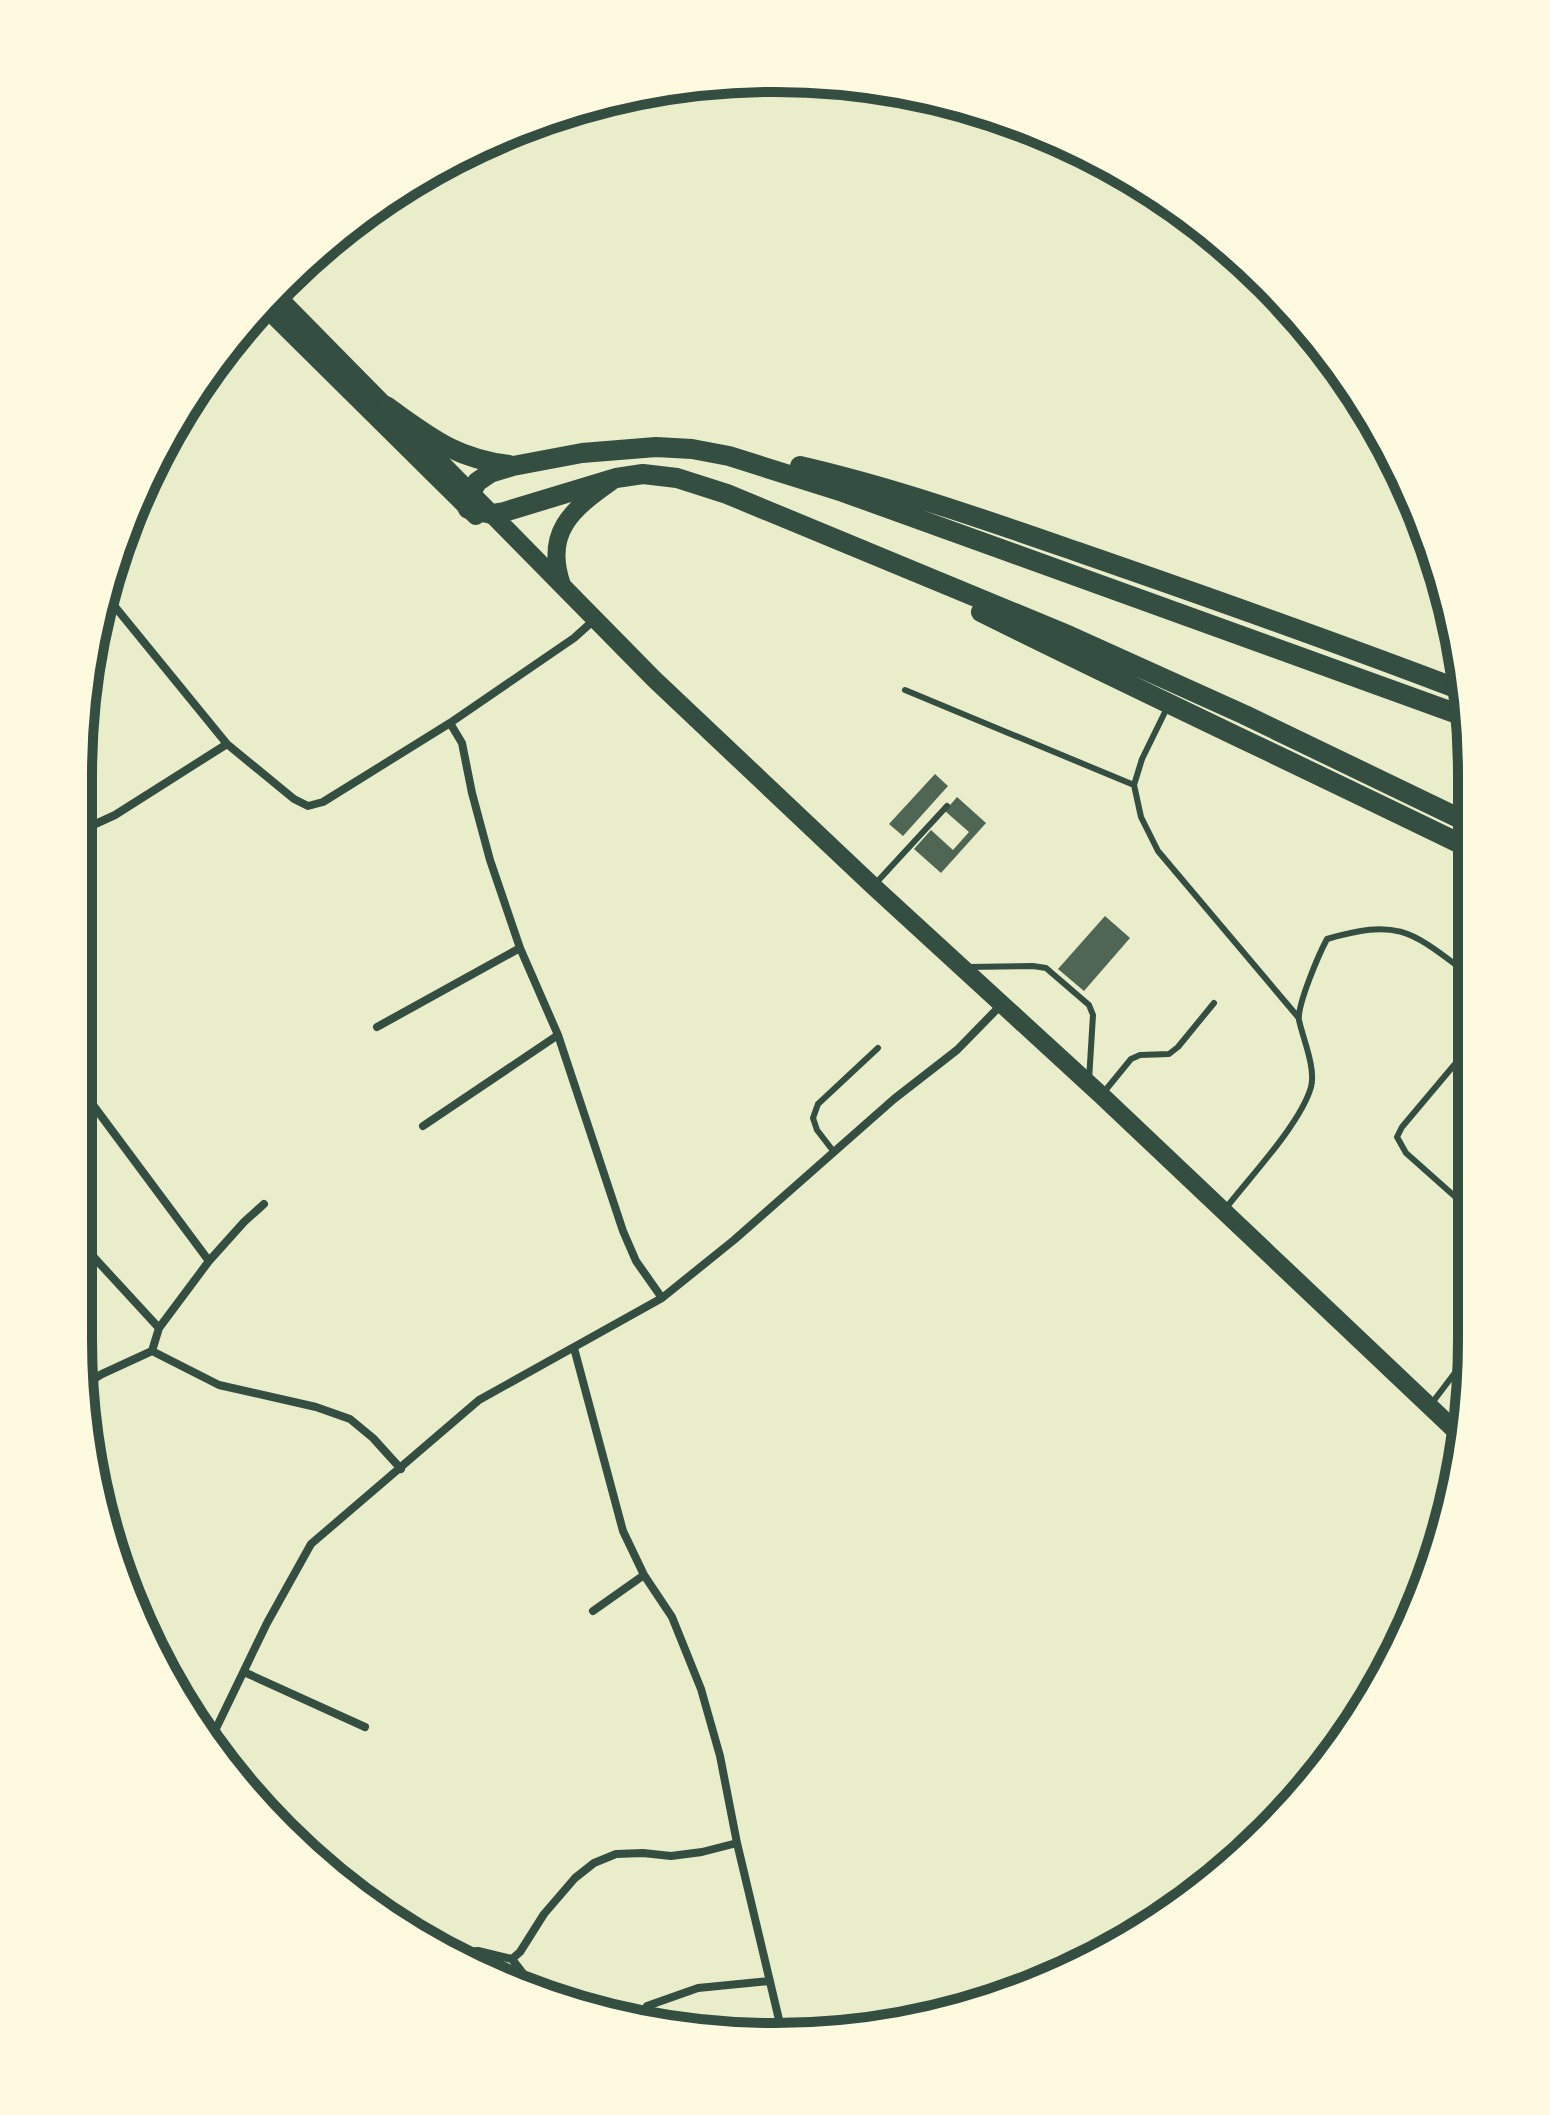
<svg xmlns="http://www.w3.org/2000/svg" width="1550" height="2115" font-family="'Golos Text',sans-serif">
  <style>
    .building { fill: #4f6655 }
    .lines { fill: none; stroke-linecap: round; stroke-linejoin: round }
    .service { stroke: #344e41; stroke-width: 6 }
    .minor { stroke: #344e41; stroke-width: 8 }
    .primary { stroke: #344e41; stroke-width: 18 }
    .trunk { stroke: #344e41; stroke-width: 20 }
    .rim { fill: none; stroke: #344e41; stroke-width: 10 }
  </style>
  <rect width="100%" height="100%" fill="#e9edc9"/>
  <path class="building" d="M935 774 948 786 903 836 889 824Z
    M957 797 986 823 941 873 914 849 931 830 953 850 969 832 945 811Z
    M1105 916 1130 938 1084 991 1058 969Z"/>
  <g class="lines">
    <path class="service" d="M905 690 1134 785
      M1167 708 1142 759 1134 785 1141 817 1158 851 1298 1017
      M876 883 947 806
      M969 967 1033 966 1046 968 1089 1005 1093 1015 1089 1080
      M1455 1064 1402 1127 1397 1137 1406 1153 1469 1209
      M1104 1092 1131 1059 1140 1055 1169 1054 1178 1047 1214 1003
      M834 1152 817 1130 813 1118 818 1104 878 1048
      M1226 1208C1250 1177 1301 1123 1311 1087 1316 1068 1303 1039 1299 1020 1297 1005 1319 954 1327 939 1399 918 1411 931 1468 974
      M1432 1403 1470 1353"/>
    <path class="minor" d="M222 360 251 338 270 314
      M103 592 227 744 294 799 308 806 323 802 450 723 574 638 594 620
      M450 723 462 743 472 793 490 860 520 948 558 1035 623 1231 636 1261 662 1298
      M78 832 115 815 227 744
      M377 1027 520 948
      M93 1105 209 1261
      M423 1126 558 1035
      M78 1240 159 1328
      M574 1348 623 1531 644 1575 672 1617 701 1689 720 1756 737 1843 781 2028
      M152 1351 159 1328 209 1261 244 1222 264 1204
      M84 1385 102 1374 152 1351 219 1385 316 1407 350 1419 373 1438 401 1469
      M593 1611 644 1575
      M244 1672 365 1727
      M209 1743 267 1623 311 1544 479 1400 662 1298 734 1240 894 1099 957 1050 1002 1004
      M449 1953 478 1951 512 1959 520 1952 544 1914 575 1878 594 1863 616 1854 643 1853 671 1856 702 1852 737 1843
      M512 1959 525 1976 524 1985
      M647 2006 698 1988 770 1981"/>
    <path class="primary" d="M279 298 654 679 873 886 1101 1095 1461 1436
      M268 310 476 516
      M562 585C544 533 571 510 611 482"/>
    <path class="trunk" d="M386 406C430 437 454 458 509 465
      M800 466C895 488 986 520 1078 552 1208 597 1338 643 1466 692
      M981 612C1142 692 1305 768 1467 847
      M1466 717 843 492 729 456 692 449 656 447 582 453 513 466 490 473 477 482 471 493 468 509 492 514 504 512 616 478 643 474 677 478 727 494 1070 636 1245 715 1467 822"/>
  </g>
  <path d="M0 0H1550V2115H0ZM775 92H775A683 683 0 0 1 1458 775V1340A683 683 0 0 1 775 2023H775A683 683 0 0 1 92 1340V775A683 683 0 0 1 775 92Z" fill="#fefae0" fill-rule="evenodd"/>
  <path class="rim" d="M775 92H775A683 683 0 0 1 1458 775V1340A683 683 0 0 1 775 2023H775A683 683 0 0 1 92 1340V775A683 683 0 0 1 775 92Z"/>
</svg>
